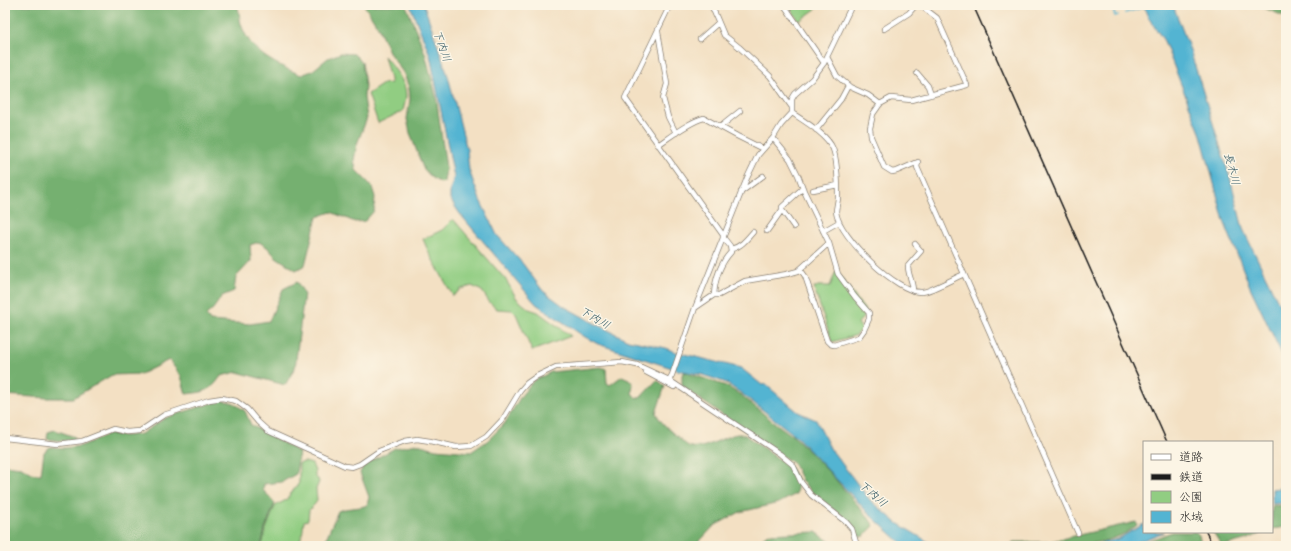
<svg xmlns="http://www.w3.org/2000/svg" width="1291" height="551" font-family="Pangolin,'Klee One',sans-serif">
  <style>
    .green { fill: #91cd82; stroke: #56744f }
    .forest { fill: #74b070; stroke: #486646 }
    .water { fill: #53b4d2; stroke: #386877 }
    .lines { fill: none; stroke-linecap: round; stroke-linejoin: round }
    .stream { stroke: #53b4d2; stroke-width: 1.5 }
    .street-casing { stroke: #887e70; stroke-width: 6 }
    .street { stroke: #fff; stroke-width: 4.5 }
    .rail { stroke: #1c1c1c; stroke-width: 1.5 }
    .labels { text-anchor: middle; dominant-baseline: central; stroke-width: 3; stroke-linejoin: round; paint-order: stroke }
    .water-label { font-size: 11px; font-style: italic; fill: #325965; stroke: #fcf5e5 }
  </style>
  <rect width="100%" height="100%" fill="#fcf5e5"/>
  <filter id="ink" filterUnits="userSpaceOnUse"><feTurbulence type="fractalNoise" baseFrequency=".025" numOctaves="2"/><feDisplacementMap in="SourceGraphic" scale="8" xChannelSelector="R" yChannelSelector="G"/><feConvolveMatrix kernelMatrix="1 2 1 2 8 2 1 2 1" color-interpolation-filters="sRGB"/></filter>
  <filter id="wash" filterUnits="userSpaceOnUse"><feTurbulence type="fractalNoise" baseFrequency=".012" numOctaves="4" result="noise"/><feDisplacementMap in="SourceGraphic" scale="16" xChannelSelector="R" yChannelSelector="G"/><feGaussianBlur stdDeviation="0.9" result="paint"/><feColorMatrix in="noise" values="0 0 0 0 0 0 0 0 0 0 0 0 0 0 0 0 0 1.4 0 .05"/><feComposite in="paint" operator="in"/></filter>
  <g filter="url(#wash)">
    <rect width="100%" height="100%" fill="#f3e0c3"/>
    <path class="green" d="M788 5H817V8L799 21Z
      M384 56C393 67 406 81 406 95 406 100 404 106 403 111L378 123 368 94 383 84 391 83Z
      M453 219 506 280 517 299 529 309 538 312 571 336 532 351 516 314 512 310 497 309 490 303 482 291 472 286 461 289 453 296 429 253 423 239 442 230Z
      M836 271 867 313 858 323 862 329 857 335 832 342 814 288 818 286H830Z
      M305 462 312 464 315 471V477L318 479 319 482 316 489 317 500 315 504 309 510 308 520 304 521C302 533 304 537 295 546H262L266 529 275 506 286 500 299 483V463Z"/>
    <path class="forest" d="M5 5H237C240 12 239 20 242 27 253 55 276 64 301 75L312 71 328 58 341 53 354 54 362 62 365 86 364 97 367 118 357 144 354 160 356 170 372 186 375 197 374 211 365 221 355 222 331 212 317 217 305 265 296 270 276 257 267 247 259 242 250 245 251 261 236 277 234 291 222 296 213 309 206 315 210 321 250 324 269 321 283 289 297 282 304 293 295 368 285 385 237 372 221 376C210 392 205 392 186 394L181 376 169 360 141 374 112 375 73 398H47L5 395Z
      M364 5H406L425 53 436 96 446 168 444 182 441 183 432 178 423 168 410 133 407 119 410 99 409 88 404 74 390 54 377 25Z
      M1257 5H1286V17Z
      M601 367 606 369 607 383 610 385 622 376 629 379 633 384 632 393 636 398H640L657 380 665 386 656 413C661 423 670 431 679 438 682 441 687 446 691 447 709 451 731 429 745 435L791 468 798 481 796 494 779 503 740 512 714 526 695 546H320L324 543 338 511C347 507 358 509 367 505L369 497 360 473 364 465 395 448 417 444 436 449 471 452 487 441 505 423 521 396 533 381 551 372Z
      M685 372 726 386 741 395 771 420 797 439 830 473 868 517 874 526 864 536 859 537 849 521 813 494 802 481 794 464 682 387V374Z
      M221 400 234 403 245 411 251 425 299 452 296 474 282 482 264 484 263 490 275 503 265 529 261 546H5V465L21 467 34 474H41L44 452 50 447 65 448 81 446 110 434 125 436 141 434 165 418Z
      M55 430 75 437V439C67 443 56 440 47 439L48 432Z
      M1286 505V527L1272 529V506Z
      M1136 522 1137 525C1109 551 1046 546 1009 546L1013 542H1048Z
      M816 532 836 546H751L768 534Z
      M1172 532H1196L1199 535 1201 544 1194 546H1134Z
      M1213 532H1264L1248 539 1222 546Z"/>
    <path class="water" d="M410 5H424L448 76 467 150 469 170 480 200 497 235 523 264 543 291 565 307 596 324 628 340 662 347 676 352 741 368 762 385 765 384 798 412 816 420 830 448 869 499 897 523 935 546H908L899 541 870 515 797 437 741 393 724 382 703 375 678 370 598 344 585 337 536 304 460 214 450 199V190L454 177 430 55Z
      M1143 5H1173L1190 50 1231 181 1243 229 1286 318V363L1250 287 1224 221 1201 135 1164 41 1148 17Z
      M1286 487V503L1272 504V489Z
      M1144 524V532H1164L1128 546H1092L1118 539Z"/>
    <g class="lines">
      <path class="stream" d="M1112 5 1115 16 1118 15
        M1125 13 1144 7"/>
    </g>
  </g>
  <g filter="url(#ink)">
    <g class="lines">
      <g class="street-casing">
        <path id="street" d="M670 5 625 98 723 235
          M710 5 713 9 724 35 739 47 770 76 791 106
          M784 5 824 63
          M852 5 824 63 812 79 795 94 792 99V113C804 121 828 135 833 149 837 160 838 185 838 197 838 202 836 207 836 212 839 237 898 294 922 292 929 292 955 278 964 274
          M884 29 909 13 916 5
          M658 32 667 84 663 98 668 117 676 133
          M700 39 718 23
          M827 57 837 76 850 87 868 95 880 104
          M917 73 928 86 931 95
          M720 127 740 111
          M816 130 841 99 848 86
          M773 138 790 159 798 175 804 191 829 243 838 274 855 297 869 313V319L864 330 859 337 834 345 830 344 827 341 805 276 800 269
          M658 145C671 136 689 122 704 118L737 136 763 149
          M918 162 917 167 1078 533
          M918 162 897 171 892 172 884 167 871 137 870 128 873 114 880 104 891 98 911 100 967 85 937 18 920 5
          M813 190 838 185
          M741 192 763 176
          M794 227 782 210V207L803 188
          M767 231 782 210
          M823 231 839 222
          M731 249C741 247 747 239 753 232
          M913 291C913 282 908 275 908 266L921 251 915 244
          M714 295C715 279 720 264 731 252L730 246 723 237
          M695 308 714 295H719L745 281 787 274 798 271 829 243
          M646 372 674 387
          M669 380 672 375 695 308 747 178 758 155 773 138 781 125 792 113
          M5 438 58 444 82 441 113 429 127 432 140 431 164 415 209 400 222 398 236 401 247 409 258 422 268 431 345 466 352 467 360 464 379 451 405 441 417 439 430 441 456 447 471 446 486 437 503 419 520 391 527 383 537 376 556 367 622 362 637 365 669 380 780 454 793 465 801 482 811 495 846 522 852 529 857 546"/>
      </g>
      <use href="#street" class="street"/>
      <path class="rail" d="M973 5 1167 442
        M1206 532 1213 546"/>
    </g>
  </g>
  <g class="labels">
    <g class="water-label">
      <text transform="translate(442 46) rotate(71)">下内川</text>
      <text transform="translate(1232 169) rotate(75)">長木川</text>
      <text transform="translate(595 318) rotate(31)">下内川</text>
      <text transform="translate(873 494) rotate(41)">下内川</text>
    </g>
  </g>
  <rect width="1291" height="551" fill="none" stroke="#fcf5e5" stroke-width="20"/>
  <rect x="1143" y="441" width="130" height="92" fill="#fcf5e5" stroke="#a29e95"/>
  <rect x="1151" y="454" width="20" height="6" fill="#ffffff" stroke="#a29e95"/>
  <text x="1179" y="461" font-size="12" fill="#1c1c1c">道路</text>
  <rect x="1151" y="474" width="20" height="6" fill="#1c1c1c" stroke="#a29e95"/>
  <text x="1179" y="481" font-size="12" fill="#1c1c1c">鉄道</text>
  <rect x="1151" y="491" width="20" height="12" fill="#91cd82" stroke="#a29e95"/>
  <text x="1179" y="501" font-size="12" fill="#1c1c1c">公園</text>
  <rect x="1151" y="511" width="20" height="12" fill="#53b4d2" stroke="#a29e95"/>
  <text x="1179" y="521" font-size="12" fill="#1c1c1c">水域</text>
</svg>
